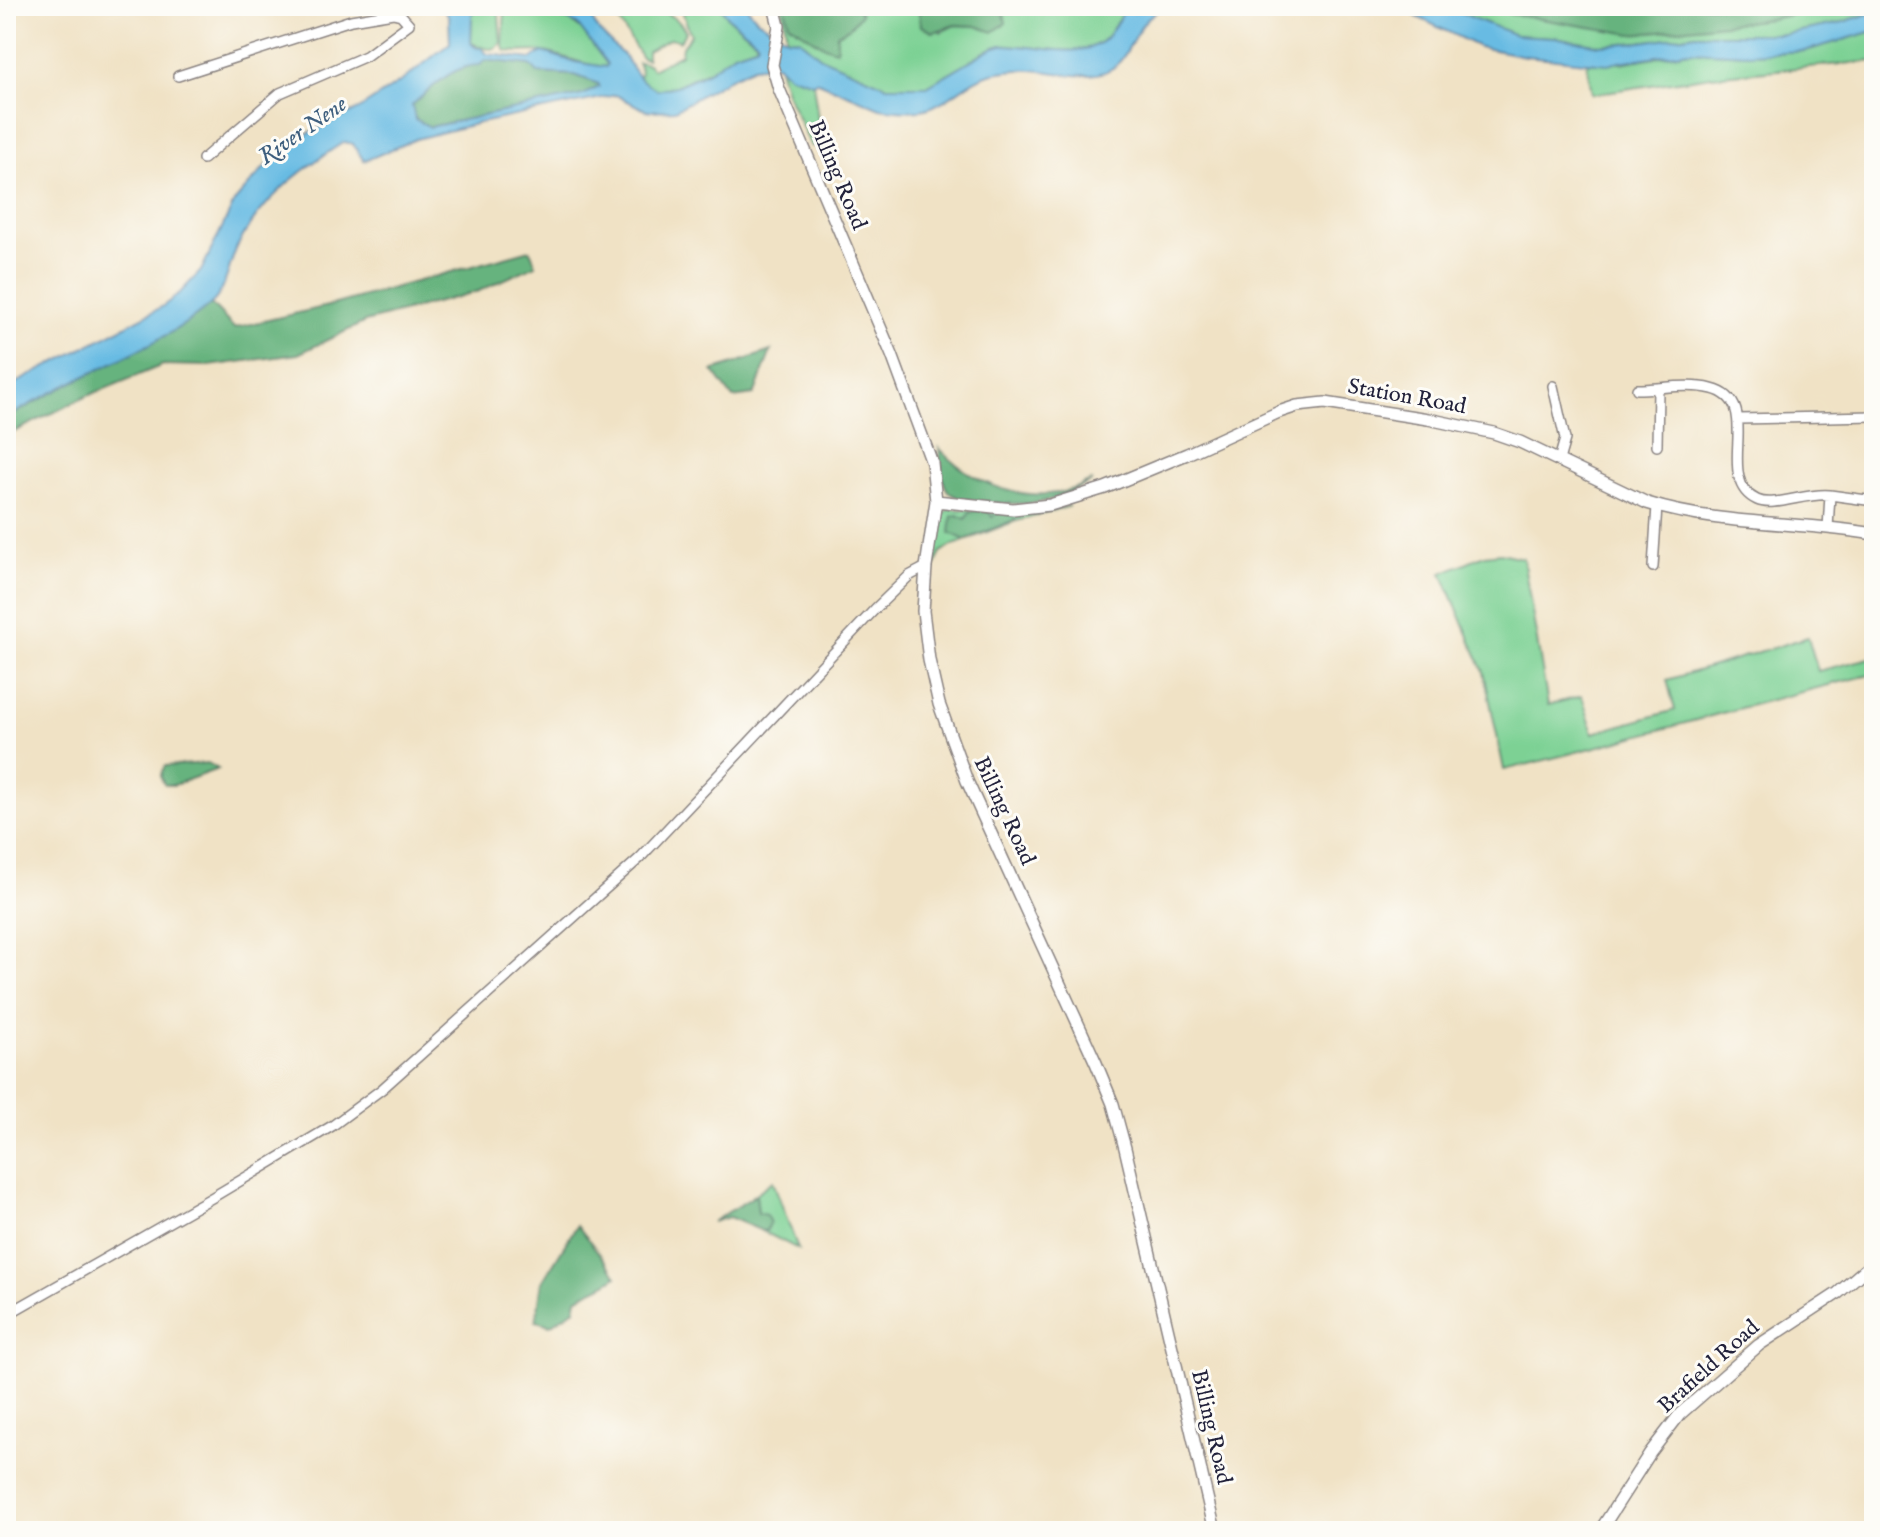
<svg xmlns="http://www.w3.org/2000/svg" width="1880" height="1537" font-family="'IM FELL English',serif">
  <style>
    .green { fill: #7dd194; stroke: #507a68; stroke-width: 2 }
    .forest { fill: #66b37e; stroke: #446a5c; stroke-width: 2 }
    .water { fill: #67bbe3; stroke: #446e8f; stroke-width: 2; fill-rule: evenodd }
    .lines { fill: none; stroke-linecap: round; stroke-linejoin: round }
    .minor-casing { stroke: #898280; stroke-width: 12 }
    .tertiary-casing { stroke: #898280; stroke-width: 14 }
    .minor { stroke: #fff; stroke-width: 9 }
    .tertiary { stroke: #fff; stroke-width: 11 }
    .labels { text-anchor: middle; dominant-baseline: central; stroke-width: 6; stroke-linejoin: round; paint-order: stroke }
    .street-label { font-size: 22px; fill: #22223b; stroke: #fdfcf7 }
    .water-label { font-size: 24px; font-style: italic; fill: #3e5f7e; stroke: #fdfcf7 }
  </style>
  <rect width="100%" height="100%" fill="#fdfcf7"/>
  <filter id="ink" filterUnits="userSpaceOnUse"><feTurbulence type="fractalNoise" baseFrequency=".0125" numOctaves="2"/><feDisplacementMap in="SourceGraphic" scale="16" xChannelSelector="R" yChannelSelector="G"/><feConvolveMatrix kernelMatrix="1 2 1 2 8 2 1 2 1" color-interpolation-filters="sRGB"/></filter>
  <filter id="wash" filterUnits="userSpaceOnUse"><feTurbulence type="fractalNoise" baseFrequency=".006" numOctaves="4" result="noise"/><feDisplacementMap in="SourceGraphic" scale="32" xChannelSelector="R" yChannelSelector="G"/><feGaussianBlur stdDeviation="1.8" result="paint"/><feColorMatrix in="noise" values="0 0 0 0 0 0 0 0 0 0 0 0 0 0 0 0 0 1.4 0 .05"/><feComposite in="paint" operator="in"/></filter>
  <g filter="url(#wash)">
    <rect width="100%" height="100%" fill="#f0e2c5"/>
    <path class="green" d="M479 6H503L499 14 501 43C494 54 482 47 471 43L472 14Z
      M505 6H527L543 15 569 20 582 30 607 64V67C584 67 565 55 544 52 531 50 519 53 506 51L503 46Z
      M618 6C644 6 671 7 686 31L680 41 671 38 647 51V59L642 58 619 21 622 14Z
      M691 6H720L728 17 758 43 755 46 734 53 716 67 676 86 656 90 648 86 638 77 641 73 638 62 648 64 652 69 681 54 682 46 691 35 683 14 685 7Z
      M779 6H785L789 24C804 32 821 48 837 49V34L850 27 860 14 856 6H918V11L941 32 955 25 976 26 1003 10 997 6H1127C1120 16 1114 29 1106 38 1083 62 1032 44 1002 45L992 48 927 86 904 88 887 86 822 58 799 39 787 38 782 7Z
      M1443 6H1874V12L1837 24 1785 34H1697L1640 42 1600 45 1554 37 1516 35Z
      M1874 31V61L1711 76 1592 94 1587 63H1621L1689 51 1749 54 1805 51Z
      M778 64 788 75 813 83 822 147 811 146 786 92Z
      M1070 506 1013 522 954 545 941 552 932 573C934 552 931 523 949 509L1025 513Z
      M1500 553 1523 558 1548 705 1582 696 1593 733 1675 710 1667 680 1808 637 1818 671 1874 657V674C1750 703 1628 741 1504 770L1484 672 1442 573 1484 555Z
      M773 1181 798 1249 762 1231 767 1230 758 1213 756 1196 751 1197Z"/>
    <path class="forest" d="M785 6H856L861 14 850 27 837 34V50C821 48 804 32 789 24Z
      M918 6H997L1003 10 1006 23 993 32 976 26 955 25 933 32 921 26Z
      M1528 6H1833L1771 19 1632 34 1510 14Z
      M485 60 531 65 538 73 575 75 599 84V87L583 95 429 127C419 124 410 116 412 105 432 88 452 65 480 64Z
      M530 250 536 265 479 291 365 322 298 354 209 366 163 365 85 397 6 436V418L57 390 144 347 211 304 234 328 332 305Z
      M771 351 754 395 733 398 713 371Z
      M939 448C969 480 1011 500 1057 493 1069 492 1081 485 1092 481 1075 490 1059 499 1040 502 1022 505 958 504 948 491 940 480 941 460 939 448Z
      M976 510 989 512 992 517 998 512 1013 514 1015 520 965 540 950 533 952 516 958 515 966 519 969 513Z
      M208 763 218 769 174 785H165C159 779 160 773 165 766Z
      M756 1195 758 1213 766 1215 770 1223 767 1230 762 1231 729 1217 712 1222Z
      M577 1225 617 1276C605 1286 590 1290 577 1298L575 1309 550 1325 536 1321 542 1282Z"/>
    <path class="water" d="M442 6H479L472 14 471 43 475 47 482 48 487 54 531 59 543 52 575 62 606 67 607 64 577 24 561 17 543 15 527 6H561L565 9 566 6H591L594 23 599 31 623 55 640 79 657 90 676 86 706 73 734 53 756 46 758 42 728 17 720 6H746L757 19 787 38 799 39 822 58 887 86H927L992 48 1002 45C1032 44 1083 62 1106 38 1114 29 1120 16 1127 6H1167C1131 20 1134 55 1111 69 1088 82 1055 71 1031 70 1019 69 1006 71 994 73 969 78 952 100 929 108 914 113 893 110 880 108L816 81 813 83 788 75 777 64 753 67 734 76 675 110 647 111 616 95 475 124 416 139 364 161 353 144 344 142C299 171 262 199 237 247 229 264 226 290 213 302 180 333 122 358 81 378 55 390 31 404 6 418V388L160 308 178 295 201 271 235 201 264 168 296 139 359 109 403 80 450 43 449 17ZM485 60 530 65 538 73 575 75 599 84V87L583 95 430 127 415 119 412 105C432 88 452 65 480 65Z
      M1401 6H1443L1516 35 1554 37 1600 45 1640 42 1697 34H1785L1837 24 1874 12V31L1805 51 1749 54 1689 51 1607 64 1525 56 1479 47 1417 17Z"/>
  </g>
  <g filter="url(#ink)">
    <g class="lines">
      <g class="minor-casing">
        <path id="minor" d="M178 76 351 20 393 13 401 15 409 24 366 56 280 93 203 159
          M1553 386 1565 439 1559 460
          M1637 389C1660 389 1689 383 1712 389 1766 402 1712 479 1757 500 1774 508 1807 492 1830 495L1828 528
          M1739 419 1874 416
          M1657 446 1658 389
          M1830 495 1874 501
          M1653 567 1657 506
          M6 1315 213 1197 332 1126 382 1089 640 858 875 609 909 576 926 567"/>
      </g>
      <g class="tertiary-casing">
        <path id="tertiary" d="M774 6 779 26 772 65 779 89 892 355 932 463 936 501 926 567 923 611 929 660 939 704 967 781 1096 1063 1113 1104 1125 1148 1215 1531
          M936 501 1013 509 1050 505 1105 488 1187 454 1279 412 1297 406 1325 403 1428 419 1494 433 1520 442 1647 503C1720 526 1799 521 1874 534
          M1600 1531 1650 1453 1680 1414 1759 1345 1838 1293 1874 1262"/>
      </g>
      <use href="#minor" class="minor"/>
      <use href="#tertiary" class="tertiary"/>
    </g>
  </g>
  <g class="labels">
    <g class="street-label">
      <text transform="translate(837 175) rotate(67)">Billing Road</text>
      <text transform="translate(1407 397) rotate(10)">Station Road</text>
      <text transform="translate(1004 811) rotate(65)">Billing Road</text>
      <text transform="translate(1709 1367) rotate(-42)">Brafield Road</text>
      <text transform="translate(1211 1427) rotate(77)">Billing Road</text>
    </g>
    <g class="water-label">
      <text transform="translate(303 131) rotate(-35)">River Nene</text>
    </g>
  </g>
  <rect width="1880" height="1537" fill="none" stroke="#fdfcf7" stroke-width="32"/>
</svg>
